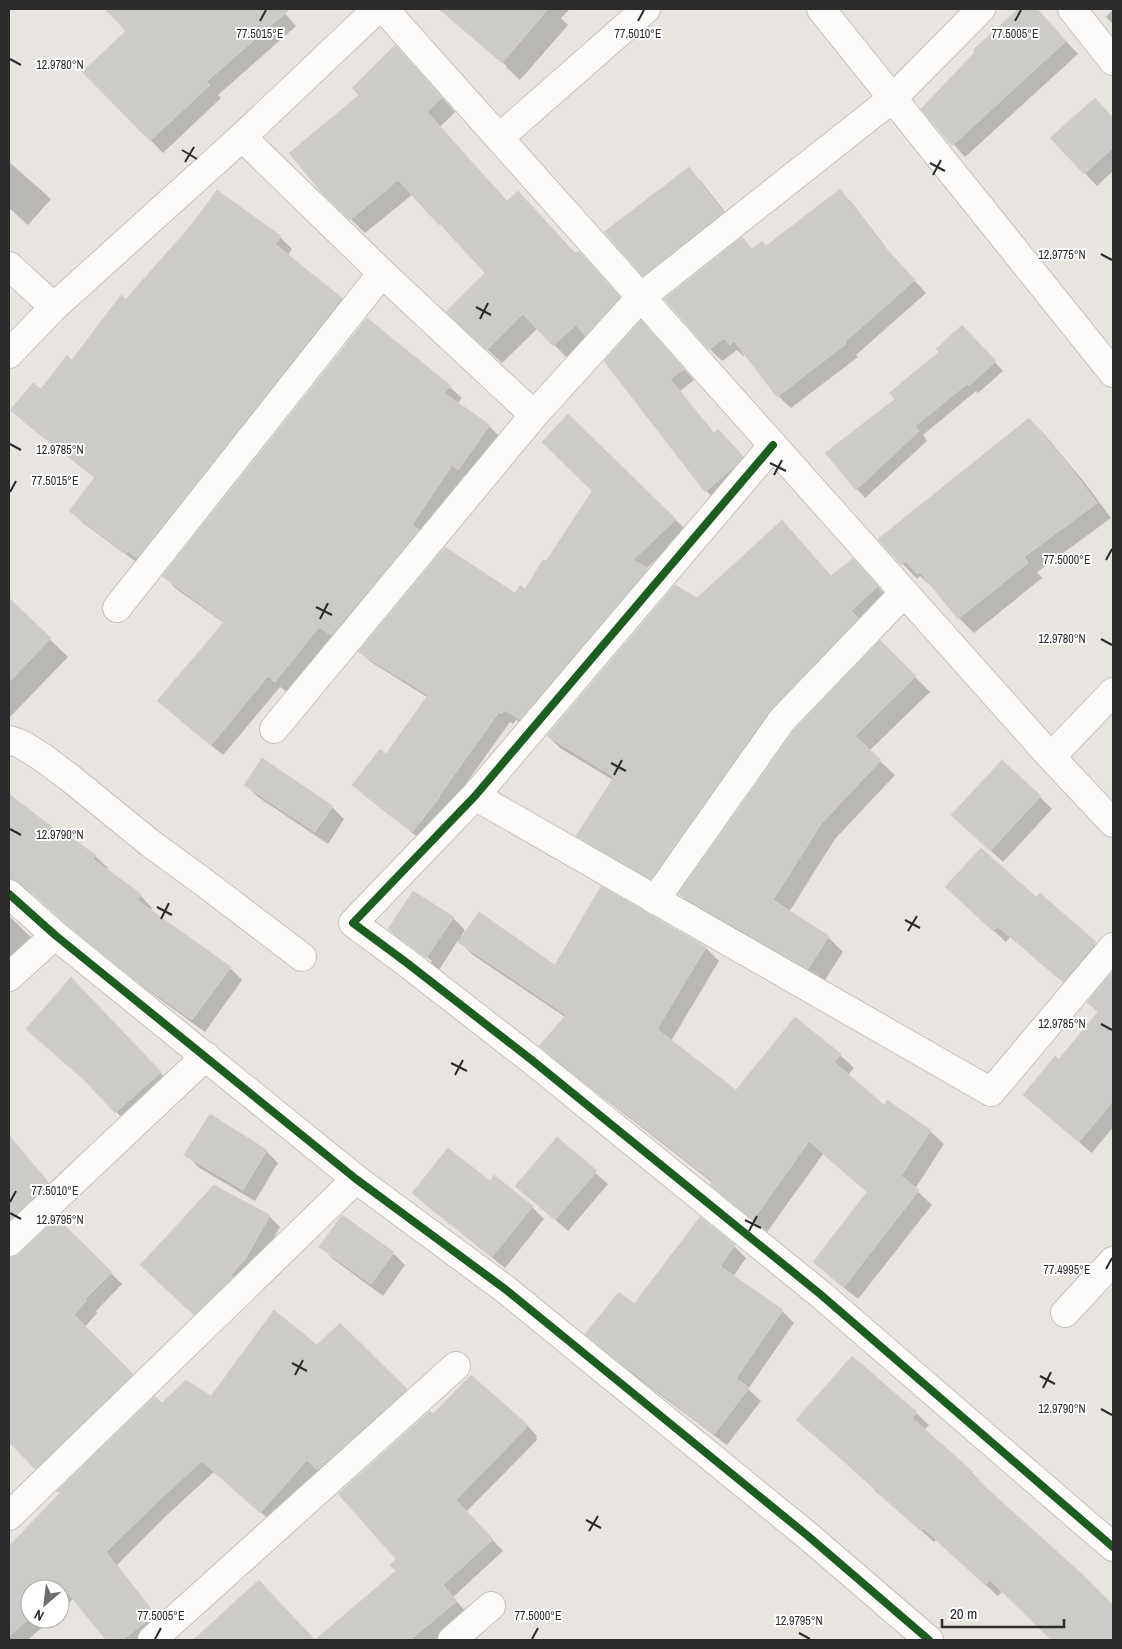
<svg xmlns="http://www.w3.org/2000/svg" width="1122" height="1649" font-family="'Archivo Narrow',sans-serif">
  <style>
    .shadow { fill: #0003 }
    .building { fill: #cdcbc7; stroke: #d3d1cc }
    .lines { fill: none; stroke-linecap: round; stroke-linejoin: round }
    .minor-casing { stroke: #c2c1c1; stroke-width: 30 }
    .minor { stroke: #fcfbfa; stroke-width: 28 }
    .cycleway-casing { stroke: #fff; stroke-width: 11 }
    .cycleway { stroke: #1b5e20; stroke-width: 8 }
    .ticks { fill: none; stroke: #2b2b2b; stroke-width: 2 }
    .ticks-label { font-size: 12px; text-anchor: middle; fill: #2b2b2b; stroke: #fff; stroke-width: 4; stroke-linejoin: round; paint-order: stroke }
  </style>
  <rect width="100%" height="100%" fill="#e8e5e0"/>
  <path class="shadow" d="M219 9H281L296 26 218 95 221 98 163 153 84 72 177 44Z
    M441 9H570L561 18 568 25 520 80 506 67 507 66Z
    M1020 9H1036L1078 54 965 157 923 109 977 52 975 50Z
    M1113 9V24L1106 17Z
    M410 61 455 112 440 127 508 202 593 267 633 312 568 359 538 328 502 363 462 326 487 273 440 224 413 194 365 233 323 192Z
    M1095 100 1113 118V171L1097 186 1052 138Z
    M9 162 51 199 28 225 9 208Z
    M689 169 701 181 735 225 656 287 644 275Z
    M840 191 852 203 894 258 926 293 856 355 858 357 791 408 778 396 746 354 743 356 737 350 722 361 710 349 742 239 753 250 766 247Z
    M218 192 280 237 292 249 288 255 342 299 353 311 139 564 83 523 71 511 95 478 24 422 12 410 41 391 72 362 194 223Z
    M367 319 450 387 462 398 457 404 489 426 500 437 470 480 463 476 423 536 343 646 330 638 287 692 280 687 223 755 170 712 159 701 224 623 175 588 164 576Z
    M651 333 694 380 680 391 715 434 729 441 753 468 717 501 706 491Z
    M971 335 1003 371 978 393 976 391 923 435 927 441 865 498 857 489 896 399Z
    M568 416 686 530 646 569 658 580 531 729 516 720 513 724 510 722 424 842 365 796 354 785 386 755 427 697 371 662 360 652 526 591 547 563 594 491Z
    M1029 419 1044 434 1085 483 1111 518 1037 572 1042 578 974 633 959 618 934 587 933 588 920 576 917 579 879 539Z
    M782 522 832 577 865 572 889 599 663 890 590 848 578 836 613 780 560 748 548 736Z
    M9 600 68 657 9 718Z
    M880 642 930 692 869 751 895 775 835 839 789 912 828 937 843 952 823 983 694 909 680 894Z
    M246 785 332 807 344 819 328 844 258 797Z
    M1040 797 1052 809 1003 862 965 827Z
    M20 804 56 831 57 830 95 856 108 868 106 870 140 895 152 908 150 911 230 968 242 980 205 1032 150 992 79 935 33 894 25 890 9 897V818Z
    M1040 895 1108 956 1076 993 1010 937 1006 942 959 899H1036Z
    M9 916 38 944 9 972Z
    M453 918 465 930 461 936 463 937 556 967 706 948 719 961 671 1041 737 1092 840 1055 854 1068 848 1075 885 1107 888 1102 930 1131 944 1144 915 1189 932 1205 858 1299 828 1275 815 1262 868 1193 823 1154 767 1232 725 1198 712 1185 713 1183 554 1059 541 1046 565 1017 473 955 458 940 439 970 401 941 431 963 432 961 401 938V941L389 929Z
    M1113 973V1127L1092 1153 1037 1107 1025 1095 1059 1060 1099 1013 1089 1002Z
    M83 991 172 1085 128 1124 94 1088Z
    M9 1136 59 1195 9 1243Z
    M557 1139 608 1184 568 1231 517 1186Z
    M266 1151 278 1163 255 1201 198 1167 186 1154Z
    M490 1183 532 1207 544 1219 505 1268 426 1205 413 1193Z
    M269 1216 280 1227 257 1268 205 1325 153 1276Z
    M57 1220 122 1284 96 1311 97 1313 85 1327 143 1386 48 1479 9 1440V1280L12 1276 9 1272V1258L12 1259 20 1255Z
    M734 1246 746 1258 733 1277 782 1311 794 1323 748 1389 761 1401 727 1445 635 1376 599 1346 586 1334Z
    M321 1247 393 1253 405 1265 383 1296 333 1259Z
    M340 1324 418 1401 329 1481 319 1471 273 1523 214 1472 168 1514 117 1565 166 1628 153 1640H108L74 1598 60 1611V1589H30V1619H51L28 1640H9V1547L61 1494 162 1405 211 1398 317 1347Z
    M916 1413 929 1425 924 1430 972 1473 984 1485 983 1486 1083 1577 1113 1607V1640H1053L1003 1591 998 1596 936 1540 934 1542 797 1420Z
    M433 1416 526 1424 537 1436 536 1438 537 1440 466 1512 503 1551 453 1597 467 1613 435 1640H317L397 1572 398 1559Z
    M259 1581 314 1640H195Z"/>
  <path class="building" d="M105 9H290L206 82 210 85 150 141 82 72 126 31Z
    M439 9H548L502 63Z
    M1018 9H1037L1066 41 952 146 921 109 975 52 973 50Z
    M395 45 442 97 427 112 507 201 518 191 575 253 579 251 620 297 585 336 576 325 553 346 523 314 487 350 446 312 485 273 440 224 439 225 398 180 350 220 322 193 289 153 359 95 352 88Z
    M1095 98 1113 118V148L1084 174 1050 138Z
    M689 167 723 212 643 276 604 232Z
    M840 189 882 244 915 280 845 342 846 344 777 397 734 341 730 345 724 338 709 350 664 299 742 237 752 249 762 241 766 246Z
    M217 190 281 236 275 244 342 298 137 558 128 551 126 553 69 511 95 477 10 410 33 383 41 389 67 355 72 360 121 295 126 299 193 223Z
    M367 318 451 386 444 393 490 425 458 470 452 465 412 525 419 530 331 635 319 627 275 682 268 676 211 745 157 701 224 622 162 576Z
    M641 320 684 369 670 379 714 433 718 429 743 456 736 465 705 492 604 361Z
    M962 325 996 361 969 386 967 384 915 426 919 431 856 490 825 453 895 399 889 393 939 352 936 349Z
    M568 414 676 519 633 560 648 568 520 719 504 710 502 714 499 712 439 796 440 797 412 832 352 785 380 749 386 754 428 695 358 652 445 547 515 593 520 585 525 589 543 560 546 561 592 491 542 442Z
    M1029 418 1070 467 1097 503 1024 557 1028 563 958 619 920 572 917 574 906 561 901 565 878 539Z
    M782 520 831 576 853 558 878 586 851 611 858 618 769 711 651 879 576 836 614 777 547 736 675 585 697 598Z
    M9 598 51 638 9 682Z
    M880 640 916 676 855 736 881 760 821 824 773 900 829 936 808 969 678 894 794 730Z
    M262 758 333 806 315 832 244 785Z
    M1002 760 1041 796 990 851 951 815Z
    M9 794 56 830 57 828 96 855 93 859 141 894 137 900 231 967 192 1020 136 980 65 923 59 918 60 917 19 882 13 879H9Z
    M981 848 1036 897 1040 893 1096 942 1063 982 997 926 993 931 945 887Z
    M601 886 706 947 657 1029 736 1090 795 1017 841 1054 834 1062 884 1105 887 1100 931 1130 901 1176 919 1190 844 1287 813 1262 867 1192 809 1141 753 1220 710 1185 713 1181 539 1046 566 1015 458 942 479 912 555 965Z
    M413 891 454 917 426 958 388 929Z
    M1113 971V1101L1079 1142 1023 1095 1055 1056 1059 1059 1098 1012 1087 1002Z
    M71 977 161 1072 115 1113 85 1081 26 1029Z
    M210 1114 267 1150 243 1190 184 1155Z
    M9 1135 49 1183 9 1221Z
    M557 1137 597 1171 555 1220 515 1186Z
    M448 1148 490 1181 494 1175 533 1206 492 1257 412 1193Z
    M214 1185 270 1215 246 1258 231 1275 233 1277 194 1315 140 1265Z
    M342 1215 394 1252 371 1284 319 1247Z
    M700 1217 735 1245 720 1266 783 1310 736 1378 749 1388 714 1434 622 1364 585 1334 619 1292 634 1304Z
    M57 1218 112 1272 85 1299 87 1300 74 1315 133 1374 35 1469 9 1442V1257H13L20 1253Z
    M274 1310 317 1345 340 1323 407 1389 317 1470 307 1460 260 1513 202 1461 157 1502 106 1552 155 1615 122 1640H106L63 1587 60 1590 30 1589V1618L9 1636V1546L60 1493 57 1491 155 1396 162 1403 186 1380 211 1396Z
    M852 1356 917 1412 912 1418 973 1472 971 1474 1083 1575 1113 1605V1640H1051L990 1580 985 1585 923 1528 921 1531 874 1490 875 1488 796 1420Z
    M471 1375 527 1424 525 1426 527 1427 456 1500 493 1539 443 1585 457 1601 410 1640H315L396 1571 390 1565 396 1559 338 1494 430 1411 433 1414Z
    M259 1580 315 1640H193Z"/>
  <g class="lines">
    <g class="minor-casing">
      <path id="minor" d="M384 9 1051 757 1113 823
        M821 9 1113 373
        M1072 9 1113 61
        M242 137 382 273 534 415
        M499 138 646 9
        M9 266 54 307
        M9 354 54 307 242 137 377 9
        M773 445 475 796 353 923 407 963 533 1061 820 1294 1113 1547
        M117 608 382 273
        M274 729 534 415 641 297 893 98 981 9
        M9 740 21 744 42 757 70 778 150 843 202 881 302 957
        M1051 757 1113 692
        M475 796 991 1092 1113 947
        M9 894 55 935 356 1179 505 1289 808 1536 929 1640
        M655 900 782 720 904 593
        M9 977 55 935
        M9 1242 206 1056
        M1065 1313 1113 1261
        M9 1516 356 1179
        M152 1640 456 1366
        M452 1640 491 1606"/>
    </g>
    <use href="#minor" class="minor"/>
    <g class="cycleway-casing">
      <path id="cycleway" d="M773 445 475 796 353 923 407 963 533 1061 820 1294 1113 1547
        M9 894 55 935 356 1179 505 1289 808 1536 929 1640"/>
    </g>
    <use href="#cycleway" class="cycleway"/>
  </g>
  <path class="ticks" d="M260 21 266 10M638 21 644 10M1015 21 1021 10M10 59 21 65M182 150 197 159M185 162 194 147M930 163 945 171M933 175 941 160M1101 254 1112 260M476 307 491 315M480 319 488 303M10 444 21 450M770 463 786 471M774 475 782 460M10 492 16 481M1106 560 1112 549M316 607 332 615M320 619 328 603M1101 639 1112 645M611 763 626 771M614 775 622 760M10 829 21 835M157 907 172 915M161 919 169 903M905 920 920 928M908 931 917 916M1101 1024 1112 1030M451 1063 467 1071M455 1075 463 1060M10 1202 16 1191M10 1213 21 1219M745 1220 761 1228M749 1231 757 1216M1106 1269 1112 1258M292 1363 307 1371M295 1375 303 1360M1040 1376 1055 1384M1043 1388 1051 1372M1101 1409 1112 1415M586 1520 601 1528M589 1531 598 1516M799 1633 810 1639M155 1639 161 1628M532 1639 538 1628"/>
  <g class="ticks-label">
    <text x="260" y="38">77.5015°E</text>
    <text x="638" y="38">77.5010°E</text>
    <text x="1015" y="38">77.5005°E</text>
    <text x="60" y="69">12.9780°N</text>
    <text x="1062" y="259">12.9775°N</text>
    <text x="60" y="454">12.9785°N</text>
    <text x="55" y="485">77.5015°E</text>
    <text x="1067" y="564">77.5000°E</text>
    <text x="1062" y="643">12.9780°N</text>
    <text x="60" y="839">12.9790°N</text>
    <text x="1062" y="1028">12.9785°N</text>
    <text x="55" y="1195">77.5010°E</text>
    <text x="60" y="1224">12.9795°N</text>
    <text x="1067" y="1274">77.4995°E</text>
    <text x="1062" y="1413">12.9790°N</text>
    <text x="161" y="1620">77.5005°E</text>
    <text x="538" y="1620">77.5000°E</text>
    <text x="799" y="1625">12.9795°N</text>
  </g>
  <rect width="1122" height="1649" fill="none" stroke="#2b2b2b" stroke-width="20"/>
  <g transform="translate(45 1604) rotate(208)"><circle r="24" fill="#ffffff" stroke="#aaaaaa"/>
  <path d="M0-4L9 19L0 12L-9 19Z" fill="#6d6c6a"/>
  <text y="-8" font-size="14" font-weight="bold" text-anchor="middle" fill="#2b2b2b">N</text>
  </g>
  <path d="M942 1619v8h122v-8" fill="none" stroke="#2b2b2b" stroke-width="2.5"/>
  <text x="950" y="1619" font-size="15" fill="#2b2b2b" stroke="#ffffff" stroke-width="4" paint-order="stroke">20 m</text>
</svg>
